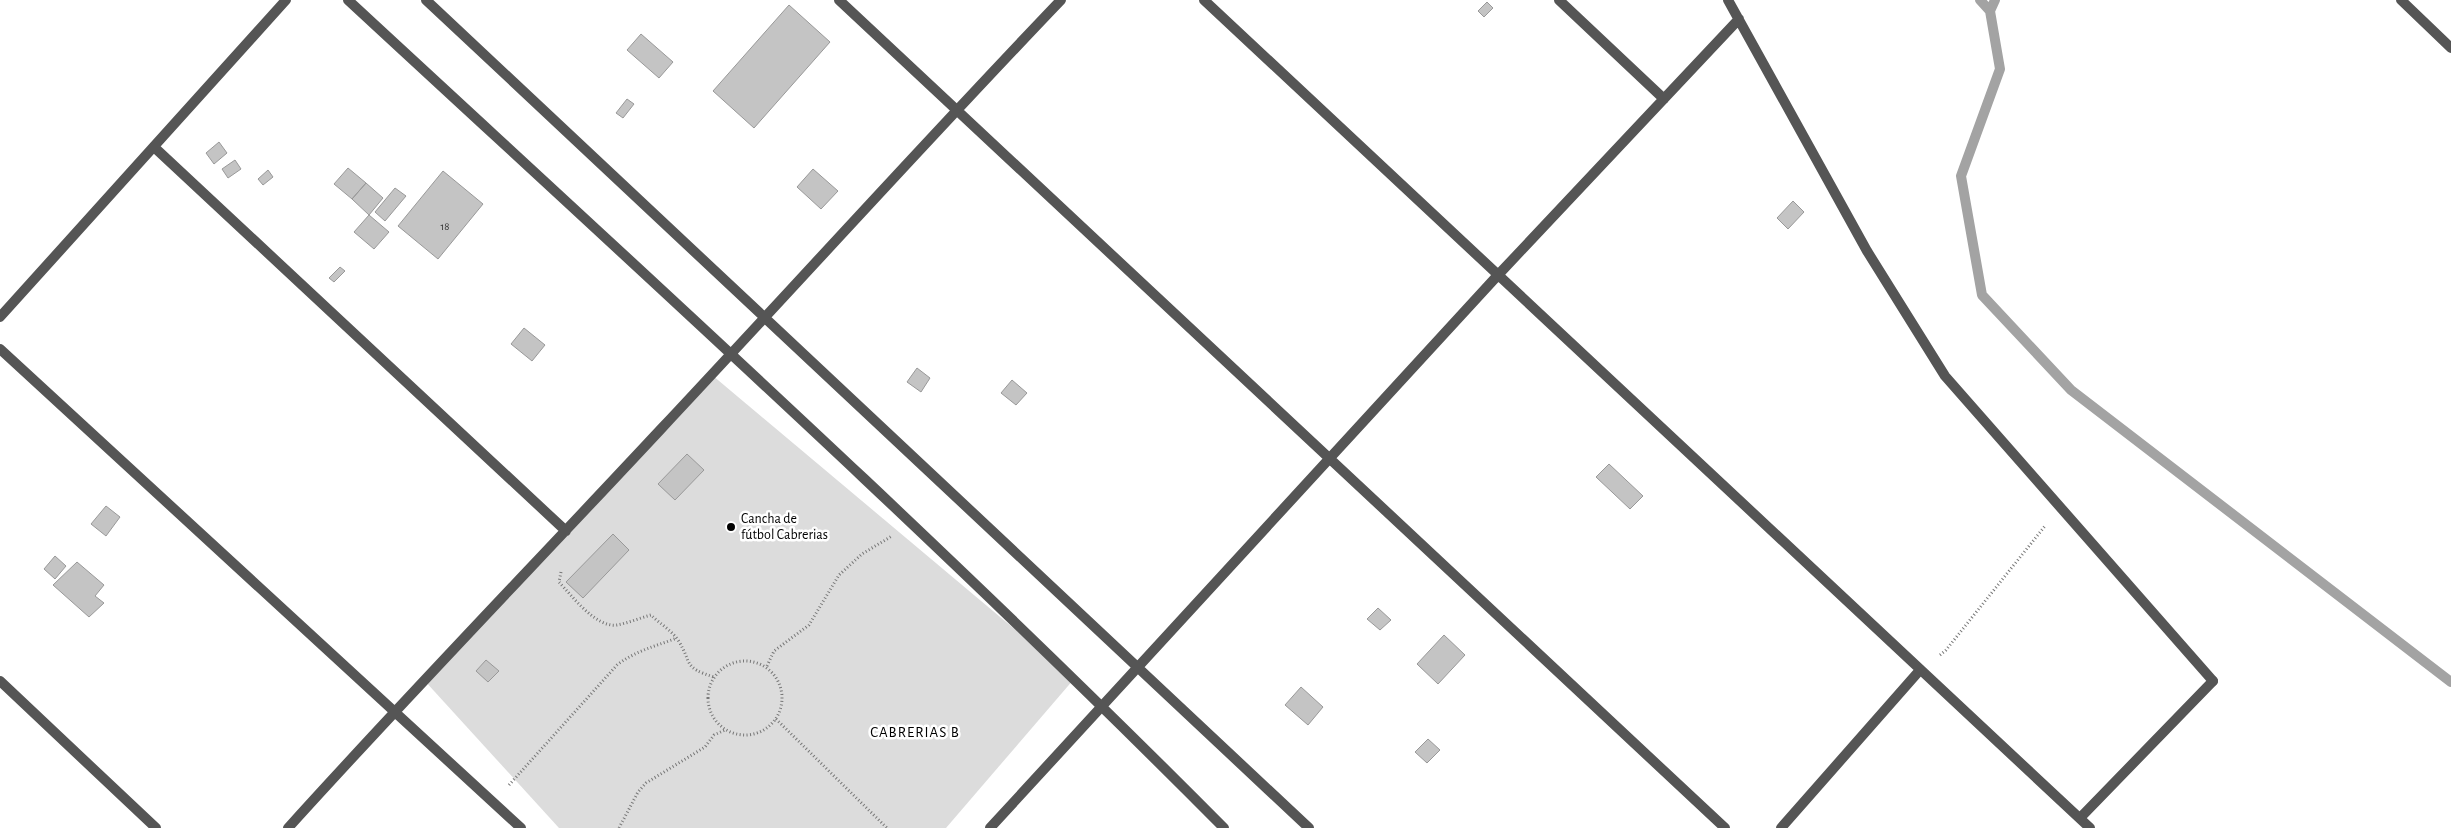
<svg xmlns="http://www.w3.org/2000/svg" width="2451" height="828" font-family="'Alegreya Sans',sans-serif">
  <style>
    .garden { fill: #dcdcdc }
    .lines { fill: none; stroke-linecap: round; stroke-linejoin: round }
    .stream { stroke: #a3a3a3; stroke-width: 10 }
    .building { fill: #c4c4c4; stroke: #999 }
    .path { stroke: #777; stroke-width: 3; stroke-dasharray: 1 2.5; stroke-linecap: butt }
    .service { stroke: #555; stroke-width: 10 }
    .minor { stroke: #555; stroke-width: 10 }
    .poi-dot { fill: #000; stroke: #fff; stroke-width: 2 }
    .labels { text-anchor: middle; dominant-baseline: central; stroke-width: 5; stroke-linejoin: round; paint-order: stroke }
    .number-label { font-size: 11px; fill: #313131 }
    .poi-label { font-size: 14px; fill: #000; stroke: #fff; text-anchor: start }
    .neighbourhood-label { font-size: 15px; letter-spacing: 1px; fill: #000; stroke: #fff }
  </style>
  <rect width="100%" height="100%" fill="#fff"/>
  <path class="garden" d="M712 375 1074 679 946 828H559L424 680Z"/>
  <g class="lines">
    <path class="stream" d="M1980 0 1990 11 2000 69 1961 176 1982 295 2071 390 2451 682
      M1990 11 1995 0"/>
  </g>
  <path class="building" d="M1487 2 1493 8 1484 17 1478 11Z
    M789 5 830 42 754 128 713 91Z
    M641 34 673 62 659 78 627 50Z
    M627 99 634 104 623 118 616 113Z
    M219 142 227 153 214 164 206 153Z
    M235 160 241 169 228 178 222 169Z
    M348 168 366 183 352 199 334 184Z
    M813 169 838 191 821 209 797 187Z
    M268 170 273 177 263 185 258 179Z
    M443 171 483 204 438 259 398 226Z
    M366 183 383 198 369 215 352 199Z
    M395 188 406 196 385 221 375 212Z
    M1793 201 1804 212 1788 229 1777 218Z
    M369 215 389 232 374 249 354 232Z
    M340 267 345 271 334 282 329 278Z
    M524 328 545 345 532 361 511 344Z
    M917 368 930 378 921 392 907 382Z
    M1012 380 1027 393 1016 405 1001 393Z
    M687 454 704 470 675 500 658 484Z
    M1609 464 1643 496 1630 509 1596 477Z
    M106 506 120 517 106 536 91 524Z
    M613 534 629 550 583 598 566 582Z
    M55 556 66 566 55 579 44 569Z
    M77 562 104 585 95 596 104 603 89 617 53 585Z
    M1378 608 1391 620 1380 630 1367 619Z
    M1444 635 1465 655 1438 684 1417 664Z
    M486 660 499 671 488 682 476 671Z
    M1301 687 1323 707 1308 725 1285 705Z
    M1428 739 1440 750 1427 763 1415 752Z"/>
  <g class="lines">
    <path class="path" d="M561 572 559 582C572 596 596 628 617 625 628 623 640 618 651 615 659 623 671 630 678 640 693 664 682 667 714 677
      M1940 655 1946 650 2045 526
      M708 698a37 37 0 1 1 74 0a37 37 0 1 1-74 0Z
      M767 666 774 651 809 625 839 575 862 554 892 536
      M776 719 887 828
      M509 785 617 665C635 651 656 646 677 638
      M619 828 638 792 646 783 705 747 714 735 725 730"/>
    <path class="service" d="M2080 818 2213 681"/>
    <path class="minor" d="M348 0C643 273 941 543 1224 828
      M426 0 1309 828
      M839 0 1725 828
      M1204 0 2090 828
      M1559 0 1664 99
      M1728 0 1867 251 1945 376 2213 681
      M2401 0 2451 48
      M154 147 566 531
      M0 317 286 0
      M0 349 521 828
      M0 681 156 828
      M288 828C410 693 537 562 661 429 795 286 926 141 1061 0
      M990 828 1498 275 1739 19
      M1781 828 1920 670"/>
  </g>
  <circle class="poi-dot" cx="731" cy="527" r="5"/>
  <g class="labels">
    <g class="number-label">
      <text x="445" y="226">18</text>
    </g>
    <g class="poi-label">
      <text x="741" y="519">Cancha de<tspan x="741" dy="16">fútbol Cabrerias</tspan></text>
    </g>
    <g class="neighbourhood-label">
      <text x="915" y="732">CABRERIAS B</text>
    </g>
  </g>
</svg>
